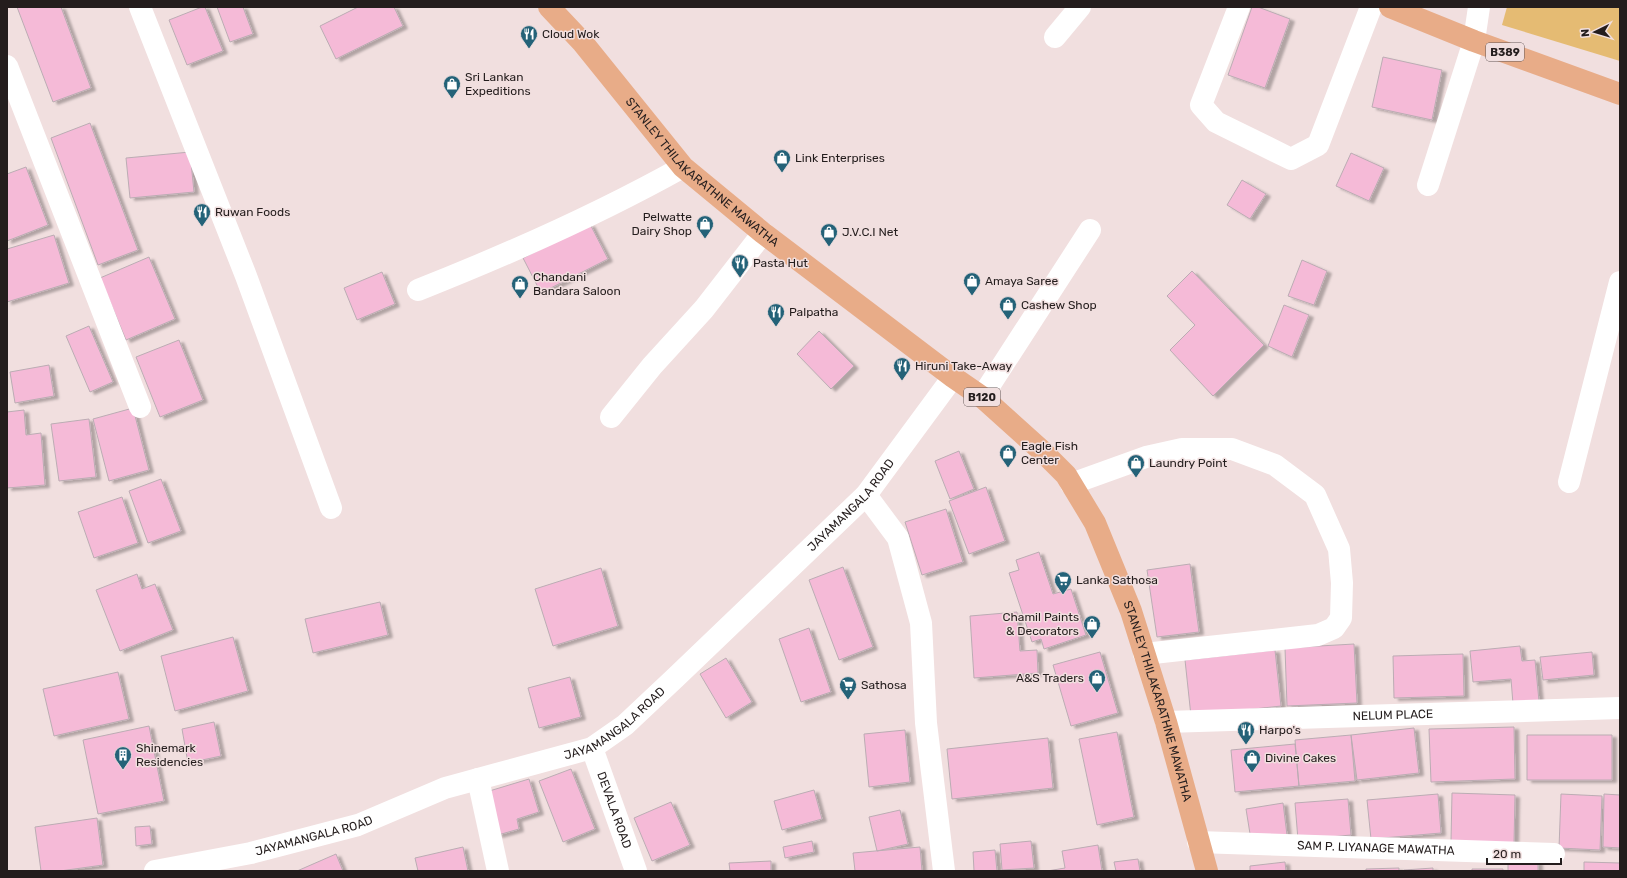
<svg xmlns="http://www.w3.org/2000/svg" width="1627" height="878" font-family="Rubik,sans-serif">
  <style>
    .green { fill: #e5bb73 }
    .building { fill: #f5bad7; stroke: #bbacb3; filter: url(#shadow) }
    .lines { fill: none; stroke-linecap: round; stroke-linejoin: round }
    .minor { stroke: #fff; stroke-width: 22 }
    .major { stroke: #e8ac88; stroke-width: 22 }
    .labels { text-anchor: middle; dominant-baseline: central; stroke-width: 3; stroke-linejoin: round; paint-order: stroke }
    .shield { fill: #f1dfdf; stroke: #625757; stroke-width: 1 }
    .shield-label { font-size: 11px; font-weight: bold; fill: #241d1d }
    .poi-label { font-size: 12px; fill: #241d1d; stroke: #f1dfdf; text-anchor: start }
    .street-label { font-size: 12px; fill: #241d1d; stroke: #f1dfdf }
  </style>
  <defs>
    <filter id="shadow"><feDropShadow dx="4.5" dy="2.5" stdDeviation="1" flood-color="#0004"/></filter>
  </defs>
  <rect width="100%" height="100%" fill="#f1dfdf"/>
  <path class="green" d="M1507 7H1620V61L1502 25Z"/>
  <path class="building" d="M17 7H61L91 88 53 102Z
    M202 7H205L223 51 187 65 169 20Z
    M217 7H243L253 34 230 42Z
    M358 7H394L403 26 336 59 320 26Z
    M1252 7H1258L1290 19 1265 88 1228 75Z
    M1383 57 1442 70 1432 120 1372 107Z
    M90 123 138 250 98 265 51 138Z
    M190 152 194 192 130 198 126 158Z
    M1351 153 1384 168 1369 201 1336 186Z
    M26 167 48 225 7 241V174Z
    M1242 180 1266 194 1250 219 1227 205Z
    M590 224 608 259 541 293 523 258Z
    M54 235 69 283 7 302V249Z
    M149 257 175 319 126 340 100 278Z
    M1302 260 1327 271 1314 305 1288 296Z
    M1192 271 1264 345 1213 396 1170 350 1195 325 1167 296Z
    M382 272 395 304 357 320 344 288Z
    M1284 305 1309 315 1292 357 1268 346Z
    M89 326 113 382 90 392 66 336Z
    M819 331 854 366 831 389 797 354Z
    M179 340 203 400 160 417 136 357Z
    M49 365 54 396 15 403 10 372Z
    M133 408 149 470 109 481 93 419Z
    M24 410 26 435 41 433 45 485 7 488V412Z
    M89 419 96 477 59 481 51 424Z
    M959 451 974 489 950 499 935 461Z
    M161 479 181 531 148 543 129 491Z
    M986 487 1005 541 969 554 949 501Z
    M122 497 138 543 94 558 78 512Z
    M946 509 963 562 922 575 905 522Z
    M1039 552 1053 594 1071 589 1086 635 1044 649 1041 639 1032 642 1009 573 1019 570 1016 560Z
    M1190 564 1199 632 1157 637 1147 570Z
    M843 567 873 647 839 660 809 580Z
    M601 568 618 626 553 646 535 589Z
    M137 574 142 589 155 584 173 630 120 651 96 590Z
    M380 602 388 635 313 653 305 619Z
    M1017 612 1020 651 1037 650 1038 673 974 678 970 616Z
    M809 628 831 692 801 702 779 639Z
    M233 637 248 691 175 711 161 656Z
    M1354 644 1357 703 1287 706 1285 648Z
    M1520 646 1522 661 1535 660 1539 701 1513 704 1511 679 1473 682 1470 651Z
    M1275 650 1281 706 1191 716 1185 660Z
    M1100 652 1118 713 1071 726 1053 665Z
    M1592 652 1594 675 1543 680 1540 657Z
    M1463 654 1464 696 1394 698 1393 656Z
    M726 658 752 702 726 718 700 674Z
    M118 672 129 719 54 736 43 689Z
    M570 677 581 717 539 728 528 688Z
    M214 722 221 756 188 763 182 729Z
    M149 726 164 801 98 814 83 740Z
    M1514 727 1515 779 1431 782 1429 729Z
    M1414 728 1419 773 1357 780 1351 735Z
    M905 730 910 782 869 787 864 734Z
    M1117 732 1134 817 1097 825 1079 739Z
    M1351 735 1355 781 1299 786 1295 740Z
    M1527 735H1612V780H1527Z
    M1048 738 1053 788 952 799 947 749Z
    M1295 744 1299 786 1235 792 1231 750Z
    M571 769 595 829 563 842 539 781Z
    M529 779 539 812 517 819 519 829 498 835 486 792Z
    M814 790 822 819 782 830 774 801Z
    M1452 793 1515 795 1514 843 1451 841Z
    M1438 794 1441 833 1371 839 1367 800Z
    M1561 794 1602 796 1600 850 1559 848Z
    M1604 794 1620 795V848L1603 847Z
    M1348 799 1351 835 1298 840 1295 803Z
    M671 802 690 845 652 861 634 818Z
    M1283 803 1287 835 1251 840 1246 809Z
    M900 810 908 844 877 851 869 817Z
    M97 818 103 865 60 871H41L35 827Z
    M150 826 152 844 136 846 135 827Z
    M812 841 814 852 785 858 783 847Z
    M1031 841 1034 868 1002 870 1000 844Z
    M1098 845 1102 871H1047L1065 868 1062 851Z
    M463 847 468 871H418L415 858Z
    M920 847 922 871H855L853 853Z
    M995 850 997 871H974L973 852Z
    M336 854 343 871H297Z
    M1138 859 1140 871H1116L1114 862Z
    M771 861V871H730L729 863Z
    M1285 862 1286 871H1250V866Z
    M1538 862V871H1508V863Z
    M1584 862 1620 863V871H1584Z
    M1399 868V871H1366V869Z
    M1433 868V871H1404V870Z
    M1472 869H1503V871H1472Z"/>
  <g class="lines">
    <g class="minor">
      <path d="M140 7 246 276 331 508"/>
      <path d="M1239 7 1201 105 1216 122 1291 159 1318 145 1371 7"/>
      <path d="M1055 37 1080 7"/>
      <path d="M7 66 140 407"/>
      <path d="M1428 185 1474 41 1479 7"/>
      <path d="M418 290C509 254 597 215 683 167"/>
      <path d="M982 397 1090 230"/>
      <path d="M611 417 652 366 704 309 763 233"/>
      <path d="M1569 482 1620 282"/>
      <path d="M1071 484 1146 457 1182 449H1232L1275 465 1315 495 1339 549 1342 583 1341 618 1334 628 1318 635 1144 654"/>
      <path d="M866 495 898 538 921 623 926 723 944 871"/>
      <path id="s1" d="M1166 722 1620 708"/>
      <path id="s2" d="M592 748 636 871"/>
      <path d="M478 779 498 871"/>
      <path id="s3" d="M1198 842 1554 854"/>
      <path id="s4" d="M155 871 251 853 358 825 445 788 592 748 625 725 675 678 866 495 953 377"/>
    </g>
    <g class="major">
      <path id="s5" d="M549 7 583 43 683 167 763 233 953 377 982 397 1042 451 1066 475 1095 523 1131 611 1166 722 1207 871"/>
      <path d="M1390 7 1474 41 1620 94"/>
    </g>
  </g>
  <defs>
    <g id="restaurant-pin" transform="scale(0.9)"><path d="M0 17L-7.5 6A9.5 9.5 0 1 1 7.5 6Z" fill="#246278" stroke="#f1dfdf"/><path d="M-5-6h1v4h1v-4h1v4h1v-4h1v5L-1.5 .5V6h-2V.5L-5-1ZM5-6V6H3V1.5H1.5Q1.5-4 5-6Z" fill="#fff"/></g>
    <g id="shop-pin" transform="scale(0.9)"><path d="M0 17L-7.5 6A9.5 9.5 0 1 1 7.5 6Z" fill="#246278" stroke="#f1dfdf"/><path d="M-5-2.5h2.3a2.7 3.5 0 0 1 5.4 0H5L5.5 6h-11ZM-1.5-2.5h3a1.5 2.3 0 0 0-3 0Z" fill="#fff"/></g>
    <g id="supermarket-pin" transform="scale(0.9)"><path d="M0 17L-7.5 6A9.5 9.5 0 1 1 7.5 6Z" fill="#246278" stroke="#f1dfdf"/><path d="M-6-5.5h2.5l.6 2H6L4.5 2H-2.5L-4.4-4H-6ZM-1.5 3.2a1.3 1.3 0 1 0 .1 0ZM3 3.2a1.3 1.3 0 1 0 .1 0Z" fill="#fff"/></g>
    <g id="building-pin" transform="scale(0.9)"><path d="M0 17L-7.5 6A9.5 9.5 0 1 1 7.5 6Z" fill="#246278" stroke="#f1dfdf"/><path d="M-4-6H4V6H1V3H-1V6H-4ZM-2.5-4.3h1.7v1.8h-1.7ZM.8-4.3h1.7v1.8H.8ZM-2.5-1h1.7V.8h-1.7ZM.8-1h1.7V.8H.8Z" fill="#fff"/></g>
  </defs>
  <g fill-rule="evenodd">
    <use href="#restaurant-pin" x="529" y="34"/>
    <use href="#shop-pin" x="452" y="84"/>
    <use href="#shop-pin" x="782" y="158"/>
    <use href="#restaurant-pin" x="202" y="212"/>
    <use href="#shop-pin" x="705" y="224"/>
    <use href="#shop-pin" x="829" y="232"/>
    <use href="#restaurant-pin" x="740" y="263"/>
    <use href="#shop-pin" x="972" y="281"/>
    <use href="#shop-pin" x="520" y="284"/>
    <use href="#shop-pin" x="1008" y="305"/>
    <use href="#restaurant-pin" x="776" y="312"/>
    <use href="#restaurant-pin" x="902" y="366"/>
    <use href="#shop-pin" x="1008" y="453"/>
    <use href="#shop-pin" x="1136" y="463"/>
    <use href="#supermarket-pin" x="1063" y="580"/>
    <use href="#shop-pin" x="1092" y="624"/>
    <use href="#shop-pin" x="1097" y="678"/>
    <use href="#supermarket-pin" x="848" y="685"/>
    <use href="#restaurant-pin" x="1246" y="730"/>
    <use href="#building-pin" x="123" y="755"/>
    <use href="#shop-pin" x="1252" y="758"/>
  </g>
  <g class="labels">
    <g class="shield">
      <rect x="1486" y="43" width="38" height="18" rx="3"/>
      <rect x="964" y="388" width="36" height="18" rx="3"/>
    </g>
    <g class="shield-label">
      <text x="1505" y="52">B389</text>
      <text x="982" y="397">B120</text>
    </g>
    <g class="poi-label">
      <text x="542" y="34">Cloud Wok</text>
      <text x="465" y="77">Sri Lankan<tspan x="465" dy="14">Expeditions</tspan></text>
      <text x="795" y="158">Link Enterprises</text>
      <text x="215" y="212">Ruwan Foods</text>
      <text x="692" y="217" text-anchor="end">Pelwatte<tspan x="692" dy="14">Dairy Shop</tspan></text>
      <text x="842" y="232">J.V.C.I Net</text>
      <text x="753" y="263">Pasta Hut</text>
      <text x="533" y="277">Chandani<tspan x="533" dy="14">Bandara Saloon</tspan></text>
      <text x="985" y="281">Amaya Saree</text>
      <text x="1021" y="305">Cashew Shop</text>
      <text x="789" y="312">Palpatha</text>
      <text x="915" y="366">Hiruni Take-Away</text>
      <text x="1021" y="446">Eagle Fish<tspan x="1021" dy="14">Center</tspan></text>
      <text x="1149" y="463">Laundry Point</text>
      <text x="1076" y="580">Lanka Sathosa</text>
      <text x="1079" y="617" text-anchor="end">Chamil Paints<tspan x="1079" dy="14">&amp; Decorators</tspan></text>
      <text x="1084" y="678" text-anchor="end">A&amp;S Traders</text>
      <text x="861" y="685">Sathosa</text>
      <text x="1259" y="730">Harpo's</text>
      <text x="136" y="748">Shinemark<tspan x="136" dy="14">Residencies</tspan></text>
      <text x="1265" y="758">Divine Cakes</text>
    </g>
    <g class="street-label">
      <text stroke="none"><textPath href="#s5" startOffset="226">STANLEY THILAKARATHNE MAWATHA</textPath></text>
      <text stroke="none"><textPath href="#s4" startOffset="811">JAYAMANGALA ROAD</textPath></text>
      <text stroke="none"><textPath href="#s5" startOffset="946">STANLEY THILAKARATHNE MAWATHA</textPath></text>
      <text stroke="none"><textPath href="#s1" startOffset="227">NELUM PLACE</textPath></text>
      <text stroke="none"><textPath href="#s4" startOffset="487">JAYAMANGALA ROAD</textPath></text>
      <text stroke="none"><textPath href="#s2" startOffset="66">DEVALA ROAD</textPath></text>
      <text stroke="none"><textPath href="#s4" startOffset="163">JAYAMANGALA ROAD</textPath></text>
      <text stroke="none"><textPath href="#s3" startOffset="178">SAM P. LIYANAGE MAWATHA</textPath></text>
    </g>
  </g>
  <rect width="1627" height="878" fill="none" stroke="#241d1d" stroke-width="16"/>
  <g transform="translate(1595 32) rotate(265)" stroke="#f1dfdf" stroke-width="3" paint-order="stroke">
  <path d="M0-3L7 15L0 10L-7 15Z" fill="#241d1d"/>
  <text y="-6" font-size="11" font-weight="bold" text-anchor="middle" fill="#241d1d">N</text>
  </g>
  <path d="M1487 858v6h74v-6" fill="none" stroke="#241d1d" stroke-width="2"/>
  <text x="1493" y="858" font-size="12" fill="#241d1d" stroke="#f1dfdf" stroke-width="3" paint-order="stroke">20 m</text>
</svg>
